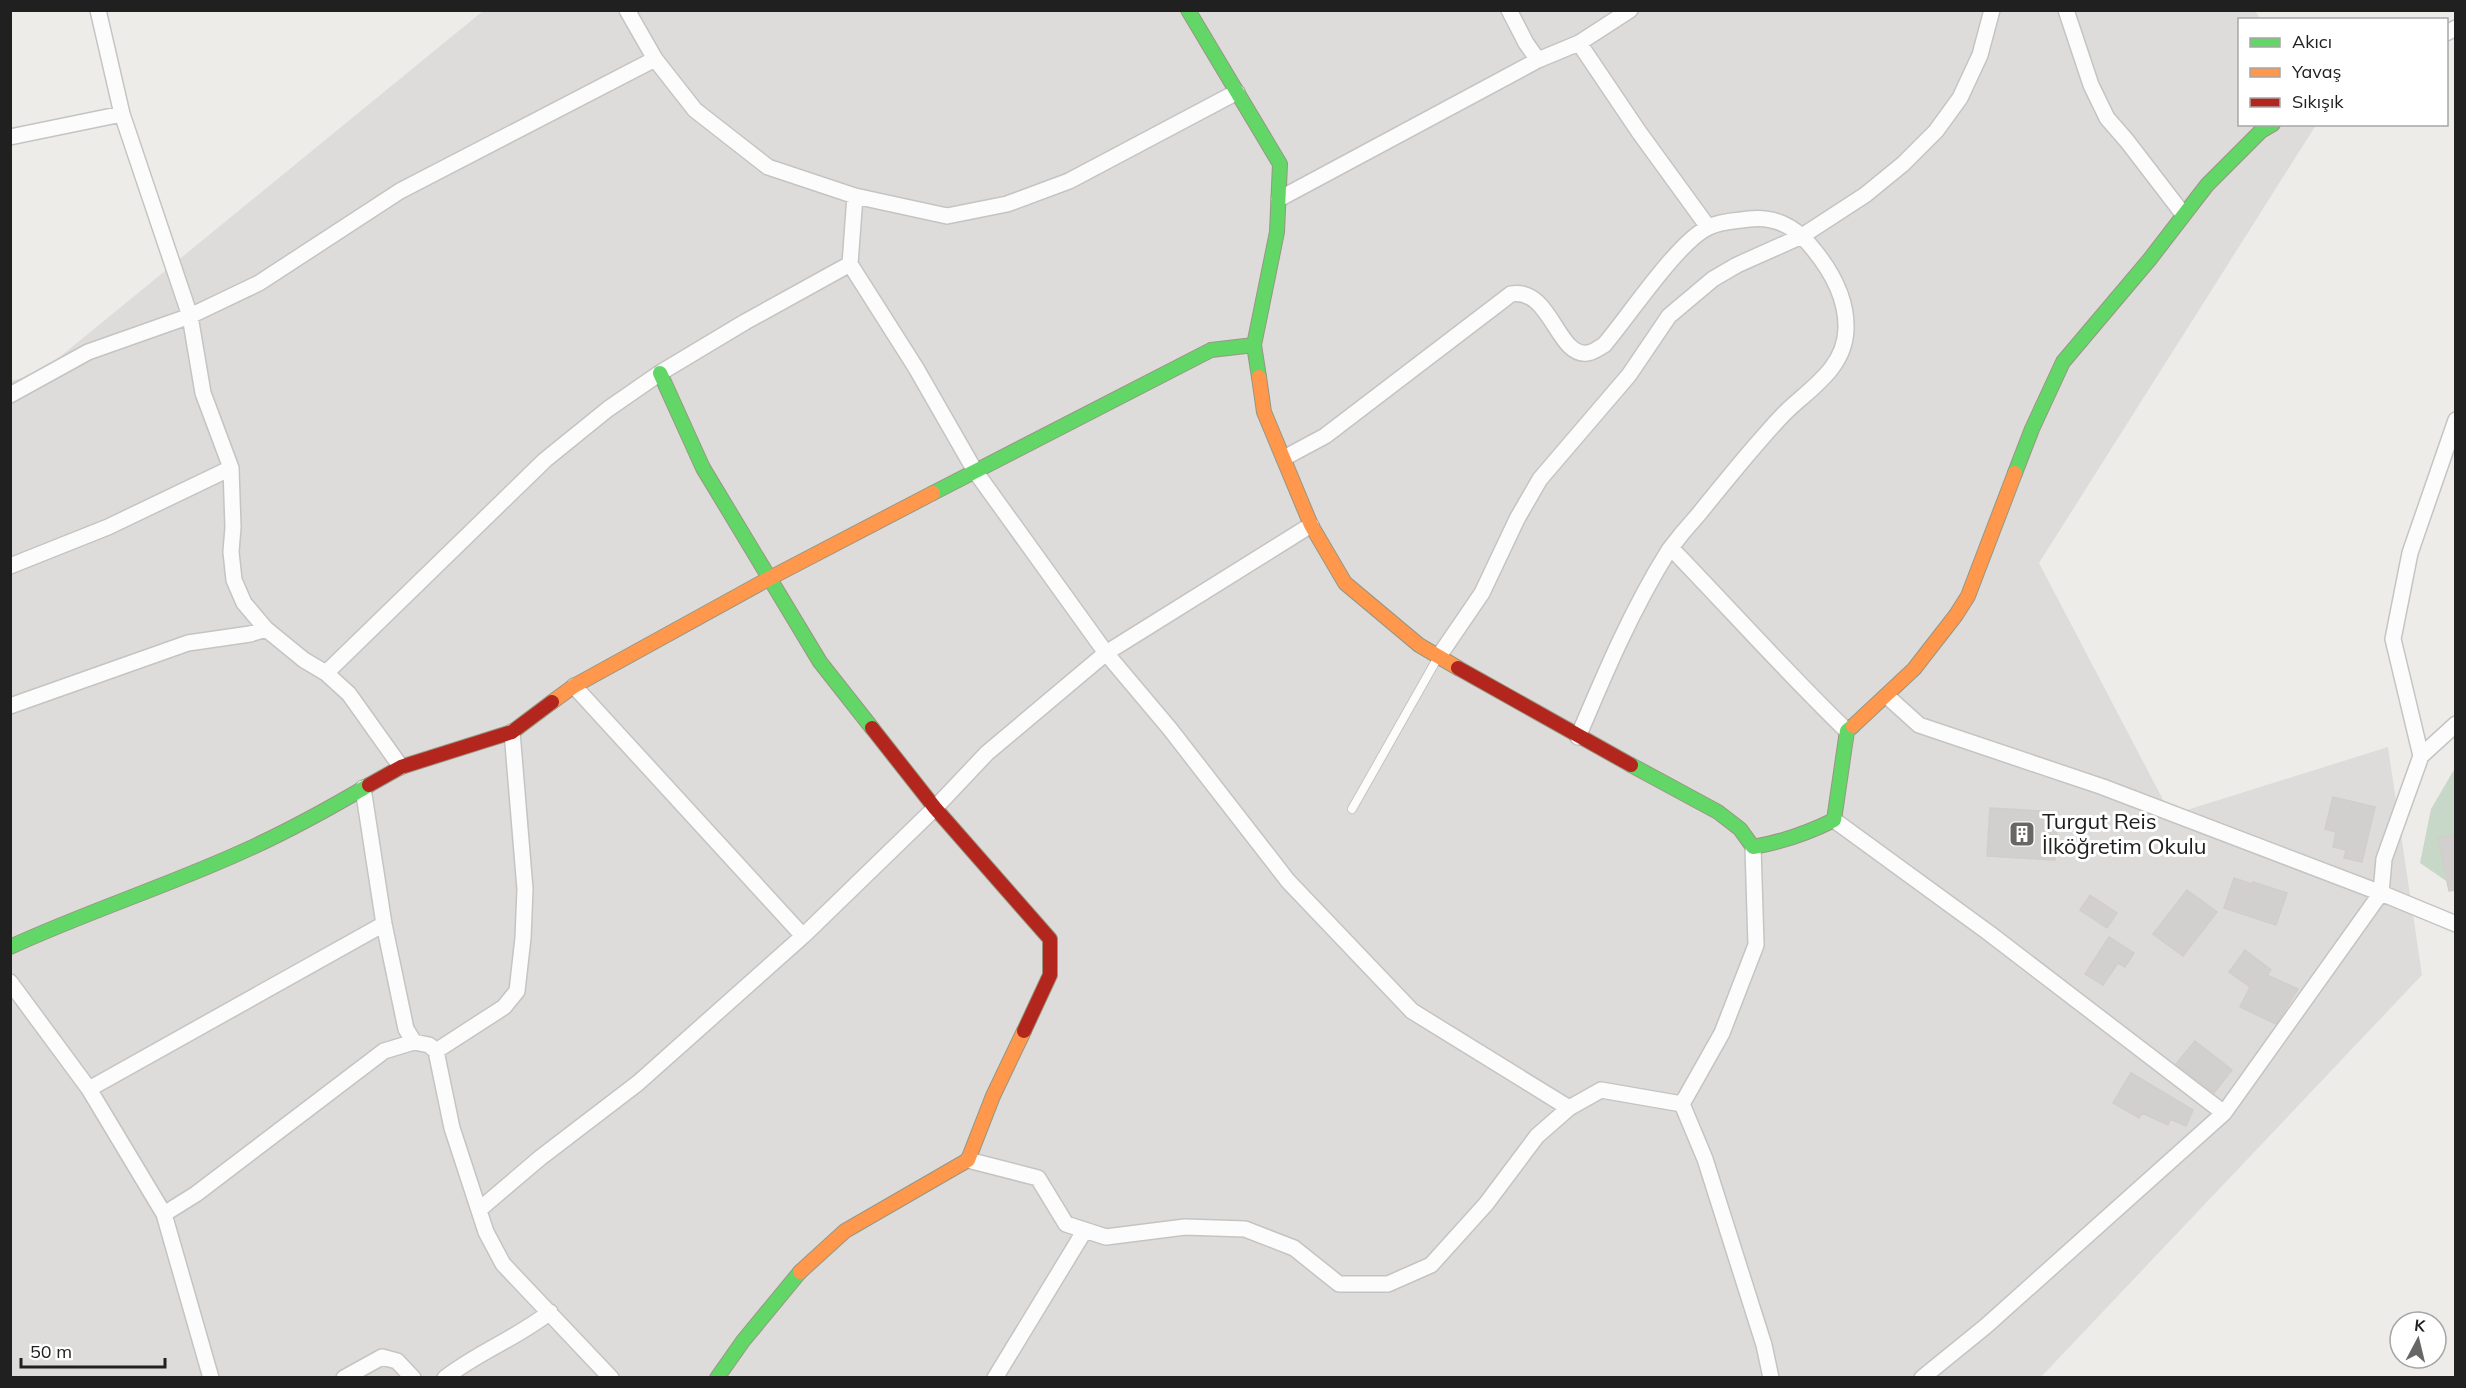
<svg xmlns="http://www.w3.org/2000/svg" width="2466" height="1388" font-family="Mulish,sans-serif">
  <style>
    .residential { fill: #dddcda }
    .cemetery { fill: #c8d8c8 }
    .building { fill: #d2d0ce; stroke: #d1ceca; stroke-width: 1.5 }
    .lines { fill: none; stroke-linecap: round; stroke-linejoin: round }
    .lane-casing { stroke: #c5c4c3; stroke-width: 10 }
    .street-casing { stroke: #c5c4c3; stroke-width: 18 }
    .fast-casing { stroke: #979782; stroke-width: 16 }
    .slow-casing { stroke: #979782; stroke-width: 16 }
    .jam-casing { stroke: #979782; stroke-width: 16 }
    .lane { stroke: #fcfcfc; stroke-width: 8 }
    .street { stroke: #fcfcfc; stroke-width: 15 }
    .fast { stroke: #63d668; stroke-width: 14 }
    .slow { stroke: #ff974d; stroke-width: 14 }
    .jam { stroke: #b3261e; stroke-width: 14 }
    .labels { text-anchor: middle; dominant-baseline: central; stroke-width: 6; stroke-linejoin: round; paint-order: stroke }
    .poi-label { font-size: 22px; fill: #202020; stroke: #fff; text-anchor: start }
  </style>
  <rect width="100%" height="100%" fill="#eeece9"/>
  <path class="residential" d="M483 11H2255L2261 19 2240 20V124L2316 125 2039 563 2171 815 2388 747 2422 975 2041 1377H11L10 381 39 374Z"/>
  <path class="cemetery" d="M2455 768V887L2420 863 2431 809Z"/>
  <path class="building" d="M2333 797 2375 807 2362 862 2344 858 2346 850 2333 847 2336 832 2325 829Z
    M1990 808 2058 812 2055 860 1987 856Z
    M2456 834V890L2449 891 2438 838Z
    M2234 878 2252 884 2253 882 2287 893 2276 925 2224 908Z
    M2187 890 2217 912 2183 956 2153 934Z
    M2090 895 2117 913 2107 928 2080 910Z
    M2109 937 2134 953 2125 967 2118 963 2103 985 2085 974Z
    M2245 950 2271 970 2267 975 2298 989 2276 1024 2240 1007 2250 987 2229 972Z
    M2195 1041 2232 1070 2214 1093 2176 1064Z
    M2131 1073 2193 1110 2186 1126 2170 1119 2168 1125 2142 1113 2139 1118 2113 1103Z"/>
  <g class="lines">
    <g class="lane-casing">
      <path id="lane" d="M1352 809 1437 659"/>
    </g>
    <g class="street-casing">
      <path id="street" d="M627 10 655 59 695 110 768 167 855 196 947 216 1007 204 1069 181 1237 92
        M1509 10 1526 43 1538 60
        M2066 10 2091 85 2107 118 2127 141 2183 214
        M2446 33 2456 28
        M1579 43 1639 132 1708 227
        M10 137 122 114
        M855 196 850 264 916 368 975 471 1106 653 1170 729 1288 881 1412 1011 1569 1108
        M1279 199 1538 60 1579 43 1630 10
        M10 395 88 352 190 316 122 114 98 10
        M1284 458 1325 436 1511 294C1551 287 1557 357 1587 353 1592 353 1599 348 1604 345 1629 316 1678 241 1709 227 1721 221 1736 221 1749 219 1773 216 1794 226 1809 244 1829 267 1847 297 1846 329 1845 366 1814 386 1790 408 1780 417 1771 428 1762 438 1740 463 1719 489 1698 515 1688 526 1678 538 1669 550 1632 609 1605 673 1578 737
        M1671 548C1730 609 1786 672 1847 731
        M10 566 108 527 231 468
        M1439 656 1482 593 1517 519 1540 479 1629 375 1669 316 1713 279 1737 265 1802 236 1865 195 1903 164 1936 131 1960 98 1980 55 1992 10
        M326 673 545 460 608 409 660 373 745 322 850 264
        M574 686 803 936
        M1888 697 1919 725 2103 787 2381 893 2456 924
        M10 706 188 643 250 634 266 629
        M2421 756 2393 639 2410 553 2456 420
        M401 767 349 694 326 673 304 660 266 629 244 603 234 580 231 552 233 527 231 468 203 393 190 316 259 283 400 191 655 59
        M363 788 384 924 406 1029 414 1042 429 1045 436 1051 452 1128 486 1232 503 1264 611 1378
        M1834 820 1989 933 2224 1113
        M10 982 89 1089 164 1214 211 1378
        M436 1051 504 1007 517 991 523 938 525 889 512 732
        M89 1089 384 924
        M1682 1104 1705 1159 1764 1345 1771 1378
        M968 1160 1038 1178 1066 1224 1106 1237 1185 1227 1245 1229 1294 1248 1339 1284H1388L1431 1265 1486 1204 1537 1136 1569 1108 1601 1090 1682 1104 1722 1033 1756 945 1753 847
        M480 1209 540 1158 638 1083 803 936 935 808 987 753 1106 653 1311 525
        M164 1214 196 1194 384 1051 414 1042
        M344 1378 382 1357 397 1361 413 1378
        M445 1378C478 1352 517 1338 550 1312
        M995 1378 1085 1230
        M1922 1378 1986 1326 2224 1113 2381 893 2384 859 2421 756 2456 724"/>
    </g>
    <g class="fast-casing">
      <path id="fast" d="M1188 10 1280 164 1277 232 1254 345 1259 377
        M660 373 703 468 820 662 872 728
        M2015 473 2032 429 2063 362 2150 259 2207 185 2261 131 2273 124
        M933 493 1211 350 1254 345
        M1631 765 1718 812 1740 829 1753 847C1782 842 1808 833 1834 820L1847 731 1853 726
        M10 947C84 913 161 888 235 855 281 835 325 811 369 785
        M717 1378 743 1341 800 1272"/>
    </g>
    <g class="slow-casing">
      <path id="slow" d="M1259 377 1264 412 1311 525 1345 583 1419 645 1458 668
        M552 702 574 686 770 578 933 493
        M1853 726 1914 669 1956 615 1968 596 2015 473
        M800 1272 845 1231 968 1160 993 1096 1024 1031"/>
    </g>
    <g class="jam-casing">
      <path id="jam" d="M1458 668 1631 765
        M872 728 935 808 1050 939V975L1024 1031
        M369 785 401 767 512 732 552 702"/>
    </g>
    <use href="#lane" class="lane"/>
    <use href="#street" class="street"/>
    <use href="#fast" class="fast"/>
    <use href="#slow" class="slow"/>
    <use href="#jam" class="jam"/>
  </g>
  <defs>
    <g id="building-square" transform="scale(1.35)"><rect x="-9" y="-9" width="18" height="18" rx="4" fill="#686766" stroke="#fff"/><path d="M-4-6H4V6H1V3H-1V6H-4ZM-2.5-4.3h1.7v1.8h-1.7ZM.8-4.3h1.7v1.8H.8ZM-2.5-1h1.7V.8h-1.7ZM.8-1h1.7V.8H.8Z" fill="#fff"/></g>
  </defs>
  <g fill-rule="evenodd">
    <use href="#building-square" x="2022" y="834"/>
  </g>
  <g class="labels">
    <g class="poi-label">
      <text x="2042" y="821">Turgut Reis<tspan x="2042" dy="25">İlköğretim Okulu</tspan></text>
    </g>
  </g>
  <rect width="2466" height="1388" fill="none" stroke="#202020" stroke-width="24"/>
  <rect x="2238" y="18" width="210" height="108" fill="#ffffff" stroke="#a6a6a6" stroke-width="1.5"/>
  <rect x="2250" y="38" width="30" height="9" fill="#63d668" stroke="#a6a6a6" stroke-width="1.5"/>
  <text x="2292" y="48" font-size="18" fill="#202020">Akıcı</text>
  <rect x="2250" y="68" width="30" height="9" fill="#ff974d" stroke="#a6a6a6" stroke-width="1.5"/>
  <text x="2292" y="78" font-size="18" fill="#202020">Yavaş</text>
  <rect x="2250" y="98" width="30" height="9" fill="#b3261e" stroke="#a6a6a6" stroke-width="1.5"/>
  <text x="2292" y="108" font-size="18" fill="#202020">Sıkışık</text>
  <g transform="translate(2418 1340) rotate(7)"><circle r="28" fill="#ffffff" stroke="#a6a6a6" stroke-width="1.5"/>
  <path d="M0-4.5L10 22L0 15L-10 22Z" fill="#686766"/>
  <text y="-9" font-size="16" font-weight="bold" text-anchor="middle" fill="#202020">K</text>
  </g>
  <path d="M21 1358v9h144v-9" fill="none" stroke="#202020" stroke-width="3"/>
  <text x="30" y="1358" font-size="18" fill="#202020" stroke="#ffffff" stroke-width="4.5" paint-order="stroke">50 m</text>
</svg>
